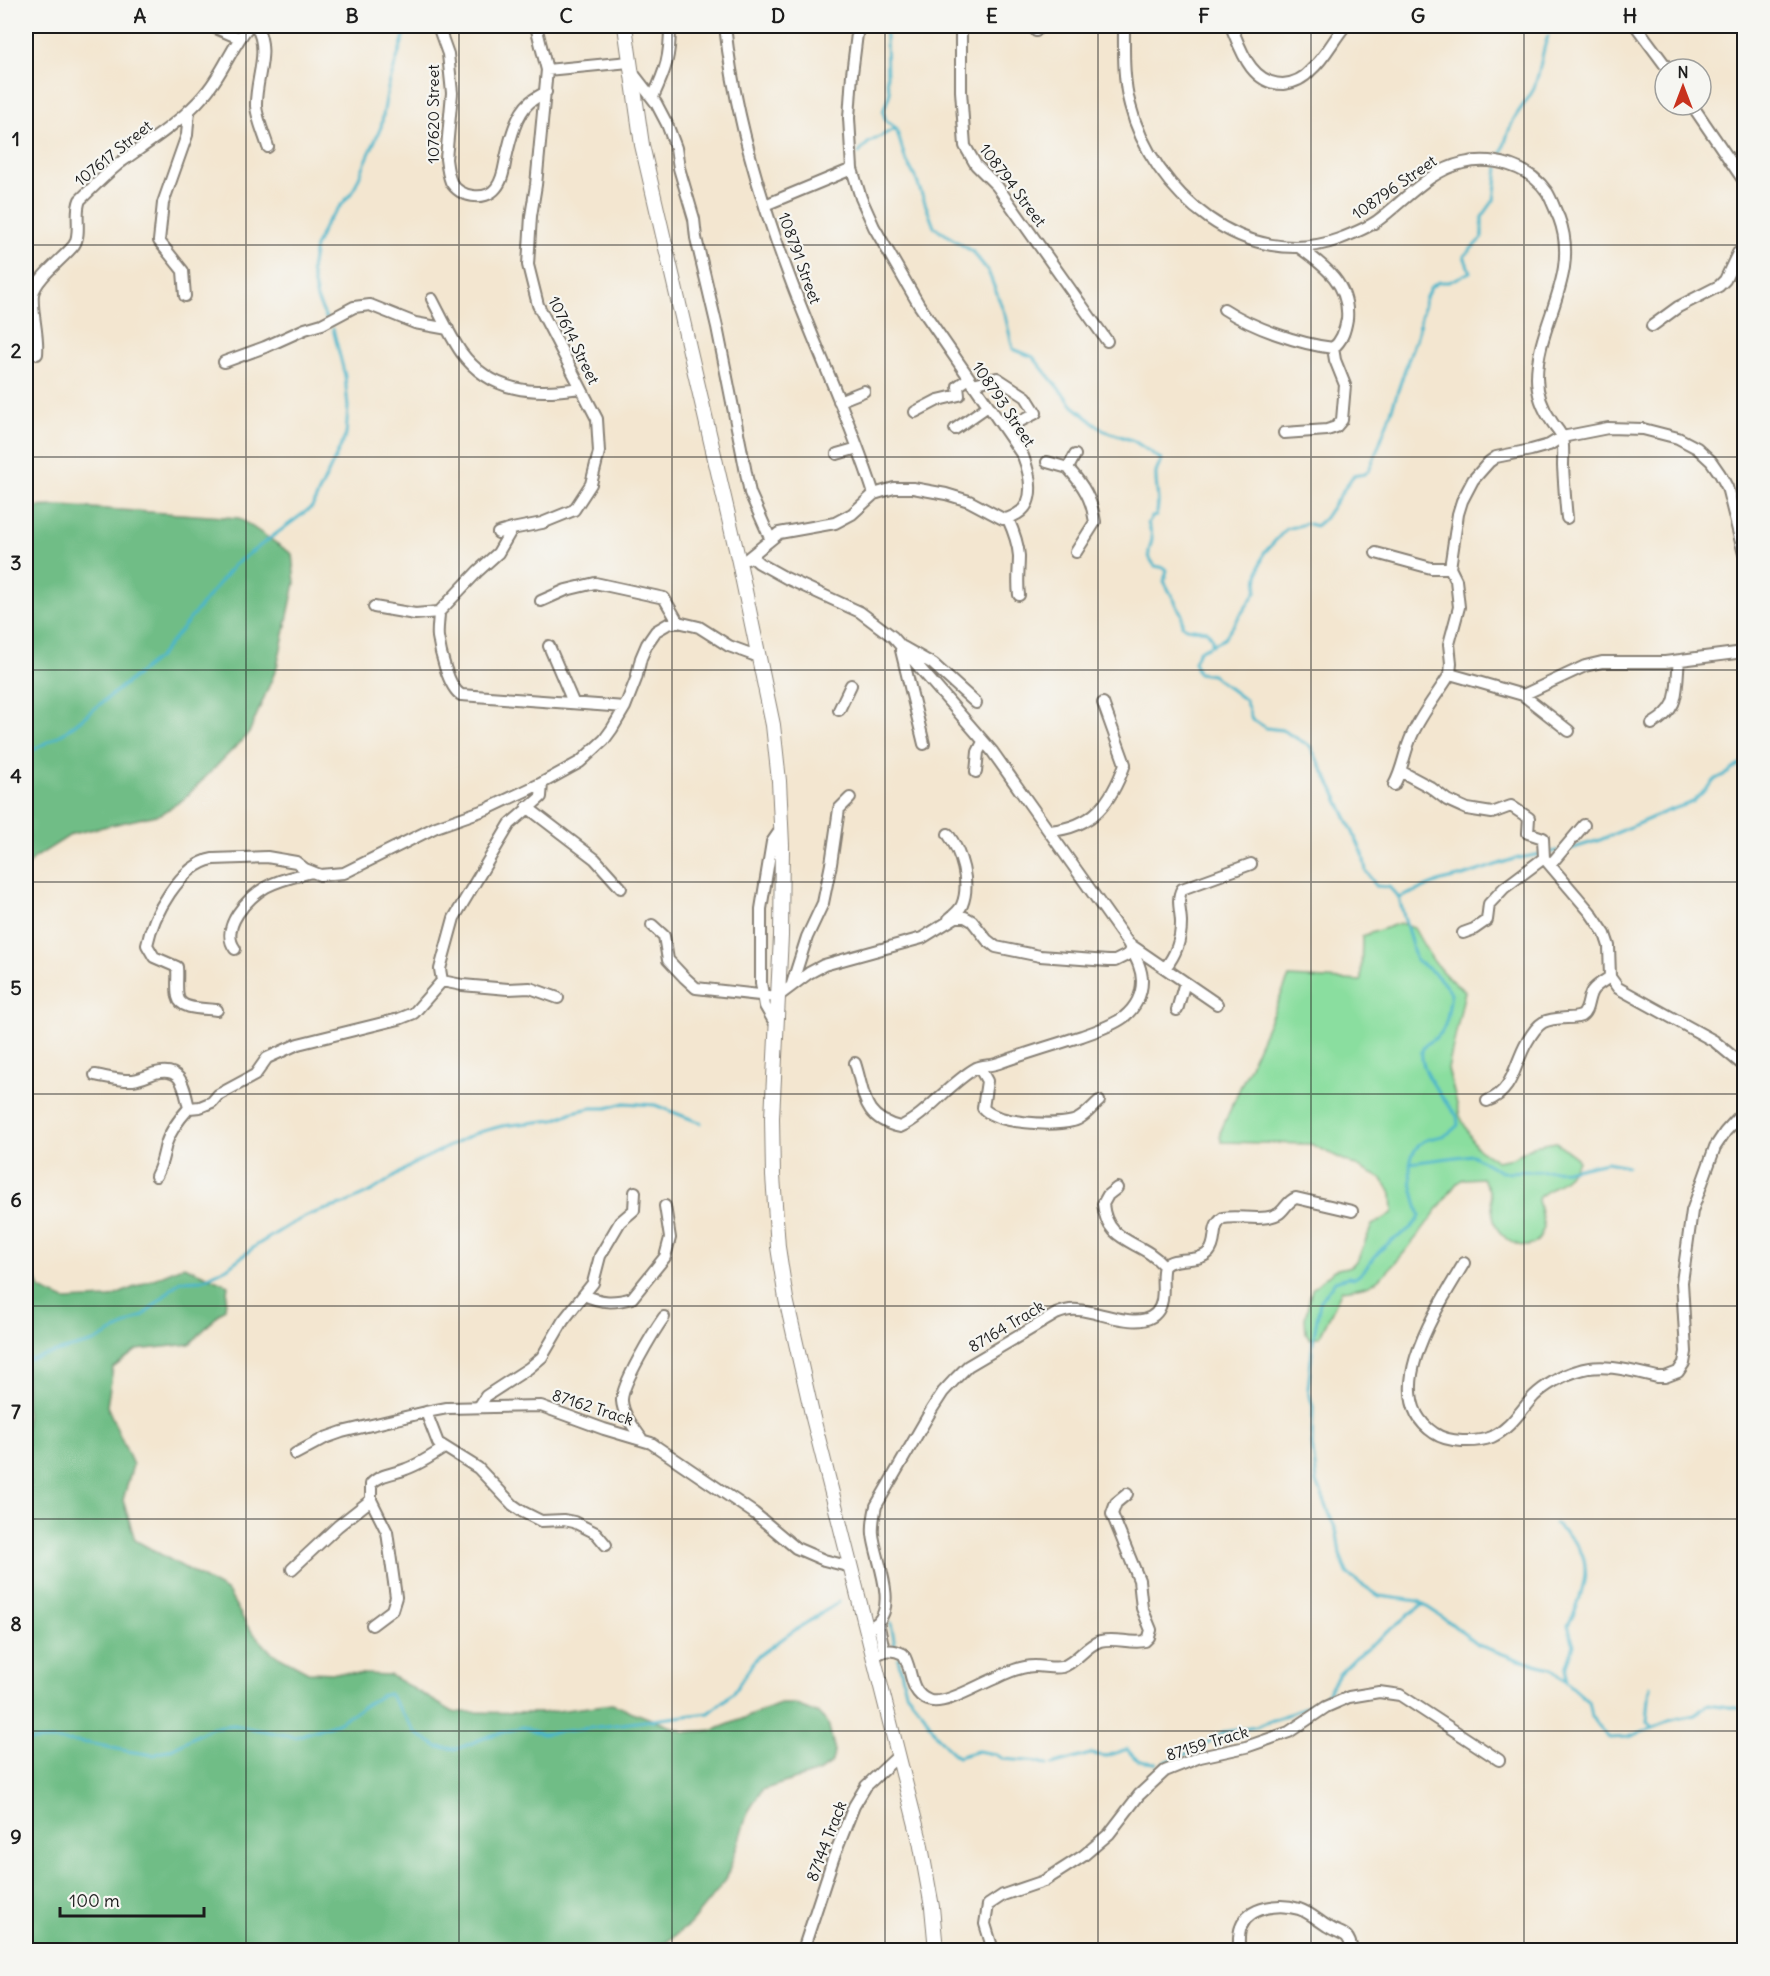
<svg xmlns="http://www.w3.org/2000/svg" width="1770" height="1976" font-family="Delius,sans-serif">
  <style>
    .green { fill: #8ade9f; stroke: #537d5e; stroke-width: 1.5 }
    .forest { fill: #6fbd86; stroke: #466c51; stroke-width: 1.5 }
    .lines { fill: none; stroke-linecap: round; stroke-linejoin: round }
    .stream { stroke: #4cb6ca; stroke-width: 3 }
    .minor-casing { stroke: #888176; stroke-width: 14 }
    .major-casing { stroke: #888176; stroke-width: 16 }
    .minor { stroke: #fff; stroke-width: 10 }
    .major { stroke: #fff; stroke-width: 14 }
    .grid { fill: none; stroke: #1c1c1c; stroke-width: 1.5; stroke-opacity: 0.55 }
    .labels { text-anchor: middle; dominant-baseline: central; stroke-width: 4.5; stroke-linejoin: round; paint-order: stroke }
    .street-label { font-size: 16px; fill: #1c1c1c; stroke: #f6f6f2 }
    .neatline { fill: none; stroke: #1c1c1c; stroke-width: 2 }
    .grid-label { font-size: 20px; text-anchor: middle; font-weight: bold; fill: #1c1c1c }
  </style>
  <rect width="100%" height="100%" fill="#f6f6f2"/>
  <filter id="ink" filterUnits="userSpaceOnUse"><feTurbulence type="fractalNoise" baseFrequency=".0167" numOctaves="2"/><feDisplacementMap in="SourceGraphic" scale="12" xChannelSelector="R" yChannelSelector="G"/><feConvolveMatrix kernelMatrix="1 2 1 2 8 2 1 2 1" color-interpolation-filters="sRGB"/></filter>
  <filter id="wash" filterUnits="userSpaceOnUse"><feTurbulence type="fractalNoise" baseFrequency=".008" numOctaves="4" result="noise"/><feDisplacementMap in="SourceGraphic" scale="24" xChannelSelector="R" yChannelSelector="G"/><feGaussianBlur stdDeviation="1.35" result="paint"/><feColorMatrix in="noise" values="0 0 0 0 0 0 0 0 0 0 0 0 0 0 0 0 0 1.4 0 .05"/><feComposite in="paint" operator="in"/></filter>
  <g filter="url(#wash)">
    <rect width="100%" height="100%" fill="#f3e6d0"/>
    <path class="green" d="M1400 923 1414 928C1429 955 1438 973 1465 991L1448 1069 1460 1116 1476 1147 1497 1161 1513 1158 1533 1146 1556 1142 1577 1158 1578 1161 1566 1178 1539 1197 1538 1200 1544 1227C1542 1231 1541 1237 1538 1240 1525 1255 1500 1238 1495 1224 1489 1205 1496 1197 1482 1178L1463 1179 1457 1183C1439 1206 1393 1275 1369 1285 1361 1288 1350 1289 1342 1290L1320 1336 1310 1339 1306 1333 1305 1318 1312 1289 1334 1270 1351 1266 1358 1259 1372 1225 1391 1215 1393 1212 1392 1193 1381 1178 1311 1144 1222 1142 1220 1137V1133L1289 977 1361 981 1362 936Z"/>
    <path class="forest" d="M61 506 239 518 292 554 295 583 277 667 249 733 184 799 161 814 72 834 33 859 26 868V507Z
      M26 1250 40 1289 65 1300 109 1298 184 1266 228 1285 225 1308 190 1344 137 1350 113 1368 107 1406 133 1465 123 1500 135 1540 228 1592 248 1627 271 1652 308 1672 390 1675 453 1712 542 1713 612 1704 685 1732 714 1730 780 1704H794L819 1714 828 1723 835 1751 831 1764 818 1772 762 1790 748 1812 726 1880 690 1924 656 1950H221C207 1946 184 1941 171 1950H26Z"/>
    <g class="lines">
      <path class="stream" d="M884 26 886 36 887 81 890 93 883 112 886 121 896 128 905 158 916 179 934 227 973 252 988 271 1005 315 1013 349 1033 357 1073 406 1103 430 1134 441 1162 460C1160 464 1157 468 1156 473 1155 488 1161 501 1156 516L1152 517 1148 523C1149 527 1152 533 1152 537 1152 550 1143 551 1155 566L1165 568 1167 570 1164 581 1182 615V625L1186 628 1207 631 1212 638V645
        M859 153 868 143 896 128
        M1502 153C1505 142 1508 131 1513 121 1518 110 1528 101 1533 90 1541 72 1541 53 1548 36
        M326 318 317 299 311 270 315 247 326 223 353 191 381 127 388 88 407 26
        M1305 524 1286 529 1264 553 1259 569 1256 592 1224 639 1199 651 1194 662 1198 673 1212 675 1245 700 1252 719 1266 728 1282 730 1310 746 1333 789 1363 854 1366 871 1376 886 1389 887 1399 898 1416 961C1431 968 1442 980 1451 993 1449 1005 1448 1024 1440 1034 1436 1040 1427 1041 1423 1048 1415 1065 1446 1103 1457 1116L1458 1125C1455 1128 1451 1132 1447 1134 1440 1138 1431 1137 1424 1141 1399 1157 1414 1194 1420 1216 1413 1231 1396 1236 1384 1247 1373 1256 1368 1270 1355 1278L1348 1277 1335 1281 1320 1302 1313 1341 1308 1389 1313 1407 1312 1444 1317 1482 1337 1533 1340 1555 1348 1575 1379 1596 1418 1601 1448 1621 1478 1645 1522 1661 1551 1668 1589 1702 1592 1716 1597 1725 1609 1738 1629 1737 1672 1720 1695 1715 1708 1704 1744 1709
        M1309 524 1316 526 1324 519 1353 476 1364 474 1369 470C1387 429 1399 385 1414 343L1416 341 1425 299 1431 287 1439 282H1449L1470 272 1464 256 1482 238V217L1494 200 1498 168
        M26 754 64 733 159 657 234 565 312 507 346 435 348 407 345 376 333 329
        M1567 850 1600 840 1665 812 1693 802 1716 779 1728 773 1744 761
        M1399 898 1441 881 1463 876 1514 859 1557 851
        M1410 1163 1472 1155 1501 1172 1570 1170 1607 1162 1627 1166
        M26 1360 94 1342 144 1315 180 1281 202 1280 227 1268 257 1245 289 1225 311 1214 344 1204 372 1191 415 1163 476 1133 502 1126 554 1120 573 1112 591 1108H607L624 1103 655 1105 701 1123
        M1554 1524C1564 1532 1575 1540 1581 1552 1592 1571 1578 1607 1568 1625L1574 1645 1567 1665 1566 1679
        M891 1623 895 1646
        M898 1658 906 1692 920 1709
        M1650 1687 1647 1722 1652 1727
        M922 1711C931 1727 942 1746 958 1757L978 1751 994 1754 1003 1759 1039 1762 1047 1765
        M26 1741 53 1740 88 1743 127 1751 154 1755 173 1748 213 1727 234 1725 295 1737 337 1723 380 1696 389 1694 416 1733 438 1747 457 1749 489 1736 523 1727 542 1734 709 1713 733 1693 757 1657 792 1632 839 1602
        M1163 1763 1197 1750 1223 1732 1256 1727 1313 1704 1326 1695 1339 1674 1355 1658 1423 1604
        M1052 1765 1090 1754 1107 1756 1127 1749C1137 1762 1139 1762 1156 1763"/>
    </g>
  </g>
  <g filter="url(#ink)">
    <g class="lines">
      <g class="minor-casing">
        <path id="minor" d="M211 26 239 38
          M256 26C271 51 255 79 256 106 257 119 264 134 268 147
          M438 26 448 54 452 93 446 159C447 167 448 175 451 182 459 197 485 202 496 188 503 180 504 168 506 158 510 140 516 114 530 102 535 98 541 95 546 92
          M725 26C734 110 758 193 788 273 815 347 850 418 874 494
          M961 26V91L965 146 976 165 997 186 1107 341
          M1033 26 1036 31
          M1124 26C1124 52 1123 80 1130 105 1152 193 1247 273 1339 239 1352 234 1367 228 1377 221 1404 201 1430 170 1463 163 1493 156 1529 166 1547 192 1552 200 1555 210 1559 218 1581 276 1537 322 1537 378 1537 395 1542 408 1552 422 1555 427 1561 432 1562 438 1564 446 1563 457 1563 466 1564 483 1565 500 1567 518
          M1231 26C1241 50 1251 84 1283 84 1294 83 1304 78 1311 70 1325 58 1333 40 1345 26
          M1636 26 1668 69
          M547 70 629 62
          M632 72 656 103 667 124 676 148 679 168 694 219 696 238 717 327 750 493 770 538
          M653 97C666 69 670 57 670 26
          M1692 105 1744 181
          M765 205 852 169
          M1300 248C1325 266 1350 285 1347 319 1345 331 1342 341 1333 348
          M185 296 183 271 159 241 163 203 187 135 189 110
          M432 299C441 316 450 336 461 352 491 393 534 395 580 388
          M1224 309C1253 328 1299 344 1333 348L1335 360 1345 385 1342 420 1336 427 1327 430 1284 433
          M1652 326 1678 307 1719 286 1725 280 1738 253 1744 250
          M37 354C39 334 31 311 33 294 36 278 64 258 74 245 82 233 74 213 80 200 93 187 107 173 121 162 150 141 181 122 204 95 223 74 231 47 249 26
          M224 362 265 347 305 329 322 324 354 307 370 305 415 323 448 329
          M973 384 997 378 1026 397 1036 413 1005 429
          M839 401 864 391
          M915 412 938 400 959 395 958 386 969 378
          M955 429 988 406
          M837 454 858 448
          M1047 462 1068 468 1075 455
          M1068 468C1083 485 1092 499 1095 522L1076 552
          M1008 519C1013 530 1018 543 1019 556 1019 569 1017 582 1019 595
          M498 533 512 529 542 523 574 510 591 484 599 452 597 419 538 305 528 265 531 216 536 185 547 70 536 26
          M1376 553 1431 568H1450
          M751 556 759 563 786 578 860 612 893 637 992 751 1128 943C1134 955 1142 967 1142 981 1142 995 1135 1008 1124 1017 1112 1026 1096 1031 1082 1036 1054 1045 1026 1053 999 1063 991 1066 983 1065 976 1068 949 1083 926 1116 900 1127 861 1118 865 1093 855 1063
          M747 559 779 533 835 523 852 514 874 494 894 488H913L946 494 969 501 1003 519C1009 519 1011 517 1017 514 1037 503 1030 474 1023 456L919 305 874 227 861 198 852 169 849 118 852 74 858 26
          M541 601 566 590 595 583 664 598 678 622
          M374 607 415 614 439 612 478 571 498 553 512 529
          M439 612C439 620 437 629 438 637 440 651 448 687 461 695L625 707
          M549 646 573 702
          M903 647 933 664 976 703
          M901 650 924 744
          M1450 674 1451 663 1449 644 1459 607 1456 580 1450 568 1458 514 1462 501 1473 480 1489 462 1496 457 1531 450 1549 445 1562 437 1608 428 1643 429 1678 438 1697 448 1711 461 1720 474 1727 487 1744 554
          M1523 695 1585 666 1602 662H1665L1744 652
          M839 710 851 685
          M1652 724C1682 707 1675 691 1679 661
          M976 772 978 752 983 742
          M1402 772 1430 787 1447 800 1467 809 1492 813 1511 806 1529 818 1528 833 1543 838 1544 858 1590 912 1605 934 1609 946 1610 977 1618 988 1714 1041 1744 1066
          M1394 785C1403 769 1404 752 1412 735 1422 713 1437 695 1450 674L1523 695 1569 731
          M527 807 595 859 621 888
          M1050 831C1093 827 1111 803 1125 764L1103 703
          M948 834C961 852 971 883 962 905 960 910 954 915 949 919
          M1551 864 1584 825
          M652 925 664 936 668 960 684 977 696 988 777 997 809 973 824 965 922 938 956 917H965L972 921 987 940 996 947 1040 956 1108 961H1115L1133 952
          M1463 933 1474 929 1487 920 1489 904 1504 888 1544 858
          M1131 945 1217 1004
          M235 949C219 928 248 897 266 887 280 879 297 876 312 872
          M1165 968C1175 956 1181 940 1181 923 1181 911 1176 900 1182 889L1251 864
          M442 981 462 985 508 989 530 988 558 998
          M792 984 807 937 823 903 831 864 839 809 850 798
          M217 1010C206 1008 181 1011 178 997 176 987 178 977 177 967L154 957 147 945C153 915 180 865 213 859L267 857 296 862 305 869 320 875 344 873 436 827 487 809 542 783 580 762 604 740 612 729 625 707 636 679 641 658 647 644 656 631 668 624 678 622 699 627 729 646 759 657
          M1177 1010 1185 982
          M776 1025 765 1006 761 983V909L772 842 781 829
          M979 1067 987 1081 983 1108C996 1124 1054 1126 1073 1121 1083 1119 1092 1107 1099 1101
          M95 1075C107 1077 121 1081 133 1080 141 1079 147 1076 155 1073 183 1066 184 1088 189 1108
          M1487 1101C1514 1091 1514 1064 1527 1042 1539 1021 1544 1019 1567 1018 1572 1018 1576 1018 1581 1016 1589 1011 1587 999 1592 991 1596 985 1604 981 1610 977
          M156 1176C162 1165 163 1156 166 1144 170 1131 180 1118 189 1108L200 1107 212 1102 218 1095 255 1075 267 1058 298 1044 399 1019 414 1013 442 981 440 969 454 918 510 824 541 797 542 783
          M1117 1188 1108 1195 1103 1204C1107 1245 1141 1239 1164 1266
          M1464 1263C1440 1304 1377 1395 1434 1433 1448 1443 1476 1443 1492 1437 1511 1428 1520 1411 1534 1396 1544 1386 1563 1375 1577 1371 1602 1362 1632 1371 1657 1377H1665L1678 1372 1684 1363 1686 1352 1682 1282 1692 1211 1715 1147 1725 1132 1744 1111
          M584 1295C602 1303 614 1303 632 1298L665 1257 670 1238 665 1206
          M479 1407 486 1396 529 1368 542 1357 563 1321 593 1283 600 1256 620 1222 634 1210 635 1192
          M426 1412 438 1443 478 1468 513 1505 523 1512 541 1521 564 1520 574 1522 596 1533 606 1545
          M641 1438C634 1427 623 1415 622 1401 621 1385 654 1331 664 1317
          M295 1454 325 1438 342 1432 426 1412 447 1408 541 1406 604 1429 651 1443 754 1513 796 1548 824 1560 851 1567
          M292 1569 338 1526 371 1500
          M878 1622 884 1650
          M372 1625 392 1610 396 1597 387 1532 371 1500V1484C380 1474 394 1474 406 1469 420 1464 432 1456 444 1448
          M866 1630C870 1627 875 1625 878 1622 897 1602 875 1557 873 1534 872 1524 874 1515 876 1506L932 1409 943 1392 956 1378 968 1366 1056 1314C1063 1311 1070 1309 1078 1310 1100 1311 1148 1335 1160 1307 1166 1294 1160 1279 1164 1266 1176 1255 1197 1264 1209 1252 1218 1242 1210 1227 1223 1218 1240 1215 1262 1222 1278 1214 1285 1210 1287 1201 1296 1198L1352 1211
          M873 1657C884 1650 891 1648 903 1654 913 1668 908 1692 928 1700 943 1707 980 1684 996 1678 1008 1672 1021 1666 1035 1666 1044 1666 1053 1669 1062 1667 1077 1662 1085 1646 1100 1641 1115 1637 1130 1644 1145 1641L1149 1637 1151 1630 1142 1608 1139 1580 1112 1514 1116 1503 1127 1494
          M803 1950 833 1859 854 1806 866 1786 898 1756
          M993 1950 985 1924 988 1905 1003 1895 1044 1881 1083 1856 1109 1834 1139 1795 1165 1771 1200 1757 1246 1747 1289 1732 1326 1707 1349 1697 1379 1692 1400 1695 1499 1760
          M1239 1950C1239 1943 1238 1934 1241 1927 1249 1906 1280 1903 1299 1909 1309 1912 1319 1921 1327 1926 1342 1936 1348 1930 1352 1950"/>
      </g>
      <g class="major-casing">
        <path id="major" d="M625 26 642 145 739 562 773 725 779 781 782 845 781 936 772 1118 773 1176 778 1247 786 1299 812 1414 920 1841 932 1907 936 1950"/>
      </g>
      <use href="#minor" class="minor"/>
      <use href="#major" class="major"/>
    </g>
  </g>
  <path class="grid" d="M246 26V1950M459 26V1950M672 26V1950M885 26V1950M1098 26V1950M1311 26V1950M1524 26V1950M26 245H1744M26 457H1744M26 670H1744M26 882H1744M26 1094H1744M26 1306H1744M26 1519H1744M26 1731H1744"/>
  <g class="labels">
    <g class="street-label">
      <text transform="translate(433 114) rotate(-90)">107620 Street</text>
      <text transform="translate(113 153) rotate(-39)">107617 Street</text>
      <text transform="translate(1013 185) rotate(53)">108794 Street</text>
      <text transform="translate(1394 187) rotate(-35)">108796 Street</text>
      <text transform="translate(800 258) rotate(70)">108791 Street</text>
      <text transform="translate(574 340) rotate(64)">107614 Street</text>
      <text transform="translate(1004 404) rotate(56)">108793 Street</text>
      <text transform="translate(1006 1326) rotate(-31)">87164 Track</text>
      <text transform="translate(593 1407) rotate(18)">87162 Track</text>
      <text transform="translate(1207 1743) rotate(-17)">87159 Track</text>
      <text transform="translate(826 1841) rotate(-69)">87144 Track</text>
    </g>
  </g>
  <rect width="1770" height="1976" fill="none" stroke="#f6f6f2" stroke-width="66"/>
  <g transform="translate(1683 87)"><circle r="28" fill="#f6f6f2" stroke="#9f9f9c" stroke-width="1.5"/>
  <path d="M0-4.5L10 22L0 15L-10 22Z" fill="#c8321e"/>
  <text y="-9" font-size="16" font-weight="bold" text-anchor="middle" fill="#1c1c1c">N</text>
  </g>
  <path d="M60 1907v9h144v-9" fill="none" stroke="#1c1c1c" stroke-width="3"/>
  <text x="69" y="1907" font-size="18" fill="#1c1c1c" stroke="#f6f6f2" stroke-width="4.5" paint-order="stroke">100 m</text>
  <rect x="33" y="33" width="1704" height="1910" class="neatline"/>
  <g class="grid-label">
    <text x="140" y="23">A</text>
    <text x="352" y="23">B</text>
    <text x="566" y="23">C</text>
    <text x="778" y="23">D</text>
    <text x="992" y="23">E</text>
    <text x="1204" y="23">F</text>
    <text x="1418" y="23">G</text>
    <text x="1630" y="23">H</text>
    <text x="16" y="146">1</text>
    <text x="16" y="358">2</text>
    <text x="16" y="570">3</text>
    <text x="16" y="783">4</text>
    <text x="16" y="995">5</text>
    <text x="16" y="1207">6</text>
    <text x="16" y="1419">7</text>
    <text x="16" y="1631">8</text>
    <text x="16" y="1844">9</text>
  </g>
</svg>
